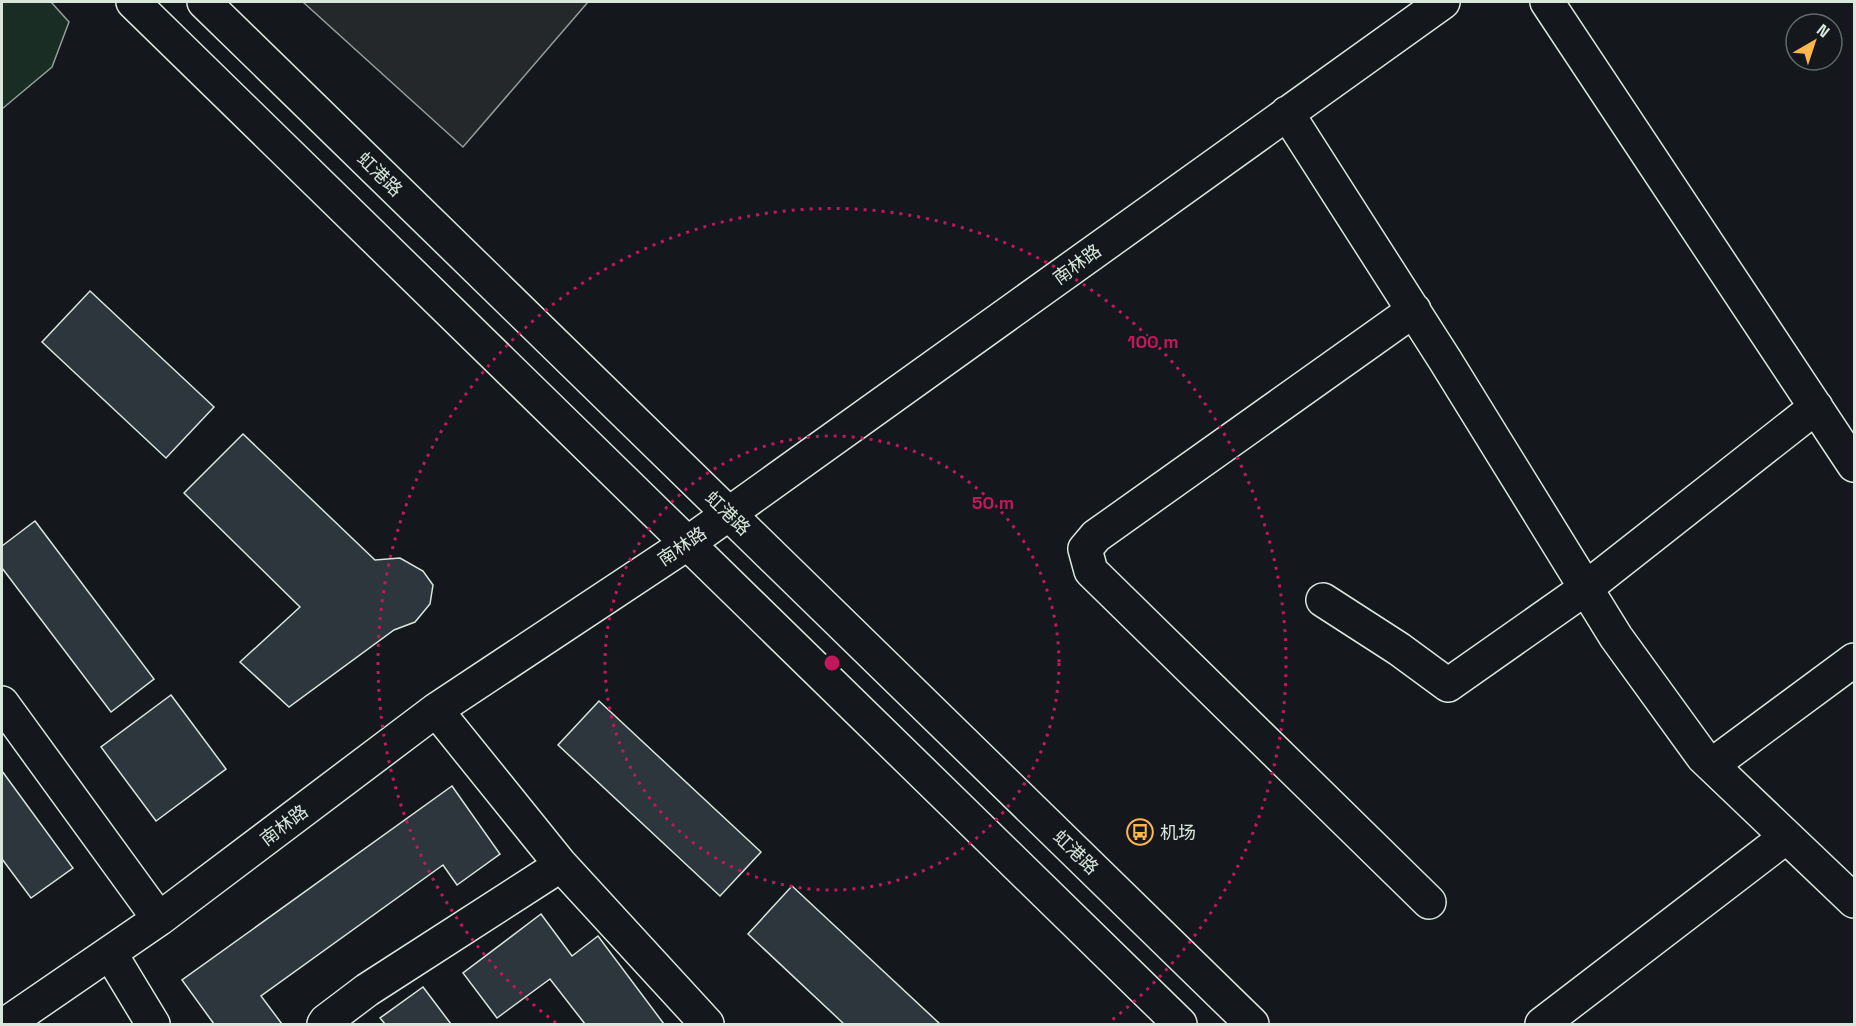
<svg xmlns="http://www.w3.org/2000/svg" width="1856" height="1026" font-family="'Space Grotesk','Noto Sans SC',sans-serif">
  <style>
    .green { fill: #1a2d24; stroke: #939e99; stroke-width: 1.5 }
    .parking { fill: #24282b; stroke: #939e99; stroke-width: 1.5 }
    .building { fill: #2c363c; stroke: #d8e6dc; stroke-width: 1.5 }
    .lines { fill: none; stroke-linecap: round; stroke-linejoin: round }
    .minor-casing { stroke: #d8e6dc; stroke-width: 36 }
    .highway-casing { stroke: #d8e6dc; stroke-width: 36 }
    .minor { stroke: #14181c; stroke-width: 33 }
    .highway { stroke: #14181c; stroke-width: 33 }
    .ring { fill: none; stroke: #c2185b; stroke-width: 3; stroke-dasharray: 3 6 }
    .labels { text-anchor: middle; dominant-baseline: central; stroke-width: 4.5; stroke-linejoin: round; paint-order: stroke }
    .street-label { font-size: 18px; fill: #d8e6dc; stroke: #14181c }
    .poi-label { font-size: 18px; fill: #d8e6dc; stroke: #14181c; text-anchor: start }
    .centre { fill: #c2185b; stroke: #14181c; stroke-width: 3 }
    .ring-label { font-size: 18px; text-anchor: middle; font-weight: bold; fill: #c2185b; stroke: #14181c; stroke-width: 4.5; stroke-linejoin: round; paint-order: stroke }
  </style>
  <rect width="100%" height="100%" fill="#14181c"/>
  <path class="green" d="M2 2H51L69 22 52 67 2 109Z"/>
  <path class="parking" d="M303 2H588L463 147Z"/>
  <path class="building" d="M90 291 214 407 166 458 42 342Z
    M243 434 375 560 400 558 423 571 433 585 430 604 415 622 394 630 289 707 240 662 300 607 184 493Z
    M35 521 154 679 111 712 2 568V546Z
    M171 695 226 769 156 821 101 747Z
    M599 701 761 852 720 896 558 745Z
    M2 771 73 868 31 898 2 859Z
    M452 786 500 854 457 885 443 865 261 996 282 1024H214L182 980Z
    M792 886 940 1024H844L748 934Z
    M541 914 572 956 598 936 664 1024H585L550 979 497 1018 463 973Z
    M423 987 451 1024H385L380 1018Z"/>
  <g class="lines">
    <g class="minor-casing">
      <path id="minor" d="M1547 2 1854 465
        M1287 113 1445 360 1616 637 1703 757 1854 901
        M1414 310 1096 536 1085 549 1091 571 1429 902
        M1323 600 1399 649 1448 685 1586 588 1816 407
        M2 703 159 919
        M436 710 561 865 707 1024
        M1712 765 1854 660
        M110 953 153 1024
        M6 1024 159 919 436 710 688 543 1443 2
        M324 1024 326 1021 367 990 561 865
        M1542 1024 1786 837"/>
    </g>
    <g class="highway-casing">
      <path id="highway" d="M133 2 1180 1024
        M204 2 1252 1024"/>
    </g>
    <use href="#minor" class="minor"/>
    <use href="#highway" class="highway"/>
  </g>
  <g class="ring">
    <circle cx="832" cy="663" r="227"/>
    <path d="M556 1023A454 454 0 1 1 1108 1023"/>
  </g>
  <defs>
    <g id="bus-ring" transform="scale(1.35)"><circle r="9.5" fill="#14181c" stroke="#ffb74d" stroke-width="1.5"/><path d="M-5-6H5V4H4V6H2V4H-2V6H-4V4H-5ZM-3.5-4V0h7V-4ZM-3.5 1.2v1.5H-2V1.2ZM2 1.2v1.5H3.5V1.2Z" fill="#ffb74d"/></g>
  </defs>
  <g fill-rule="evenodd">
    <use href="#bus-ring" x="1140" y="832"/>
  </g>
  <g class="labels">
    <g class="street-label">
      <text transform="translate(380 174) rotate(44)">虹港路</text>
      <text transform="translate(1077 264) rotate(-36)">南林路</text>
      <text transform="translate(728 513) rotate(44)">虹港路</text>
      <text transform="translate(682 546) rotate(-34)">南林路</text>
      <text transform="translate(284 825) rotate(-37)">南林路</text>
      <text transform="translate(1076 852) rotate(44)">虹港路</text>
    </g>
    <g class="poi-label">
      <text x="1160" y="832">机场</text>
    </g>
  </g>
  <circle cx="832" cy="663" r="9" class="centre"/>
  <g class="ring-label">
    <text x="1153" y="348">100 m</text>
    <text x="993" y="509">50 m</text>
  </g>
  <rect width="1856" height="1026" fill="none" stroke="#d8e6dc" stroke-width="6"/>
  <g transform="translate(1814 42) rotate(39)"><circle r="28" fill="#14181c" stroke="#626a69" stroke-width="1.5"/>
  <path d="M0-4.5L10 22L0 15L-10 22Z" fill="#ffb74d"/>
  <text y="-9" font-size="16" font-weight="bold" text-anchor="middle" fill="#d8e6dc">N</text>
  </g>
</svg>
